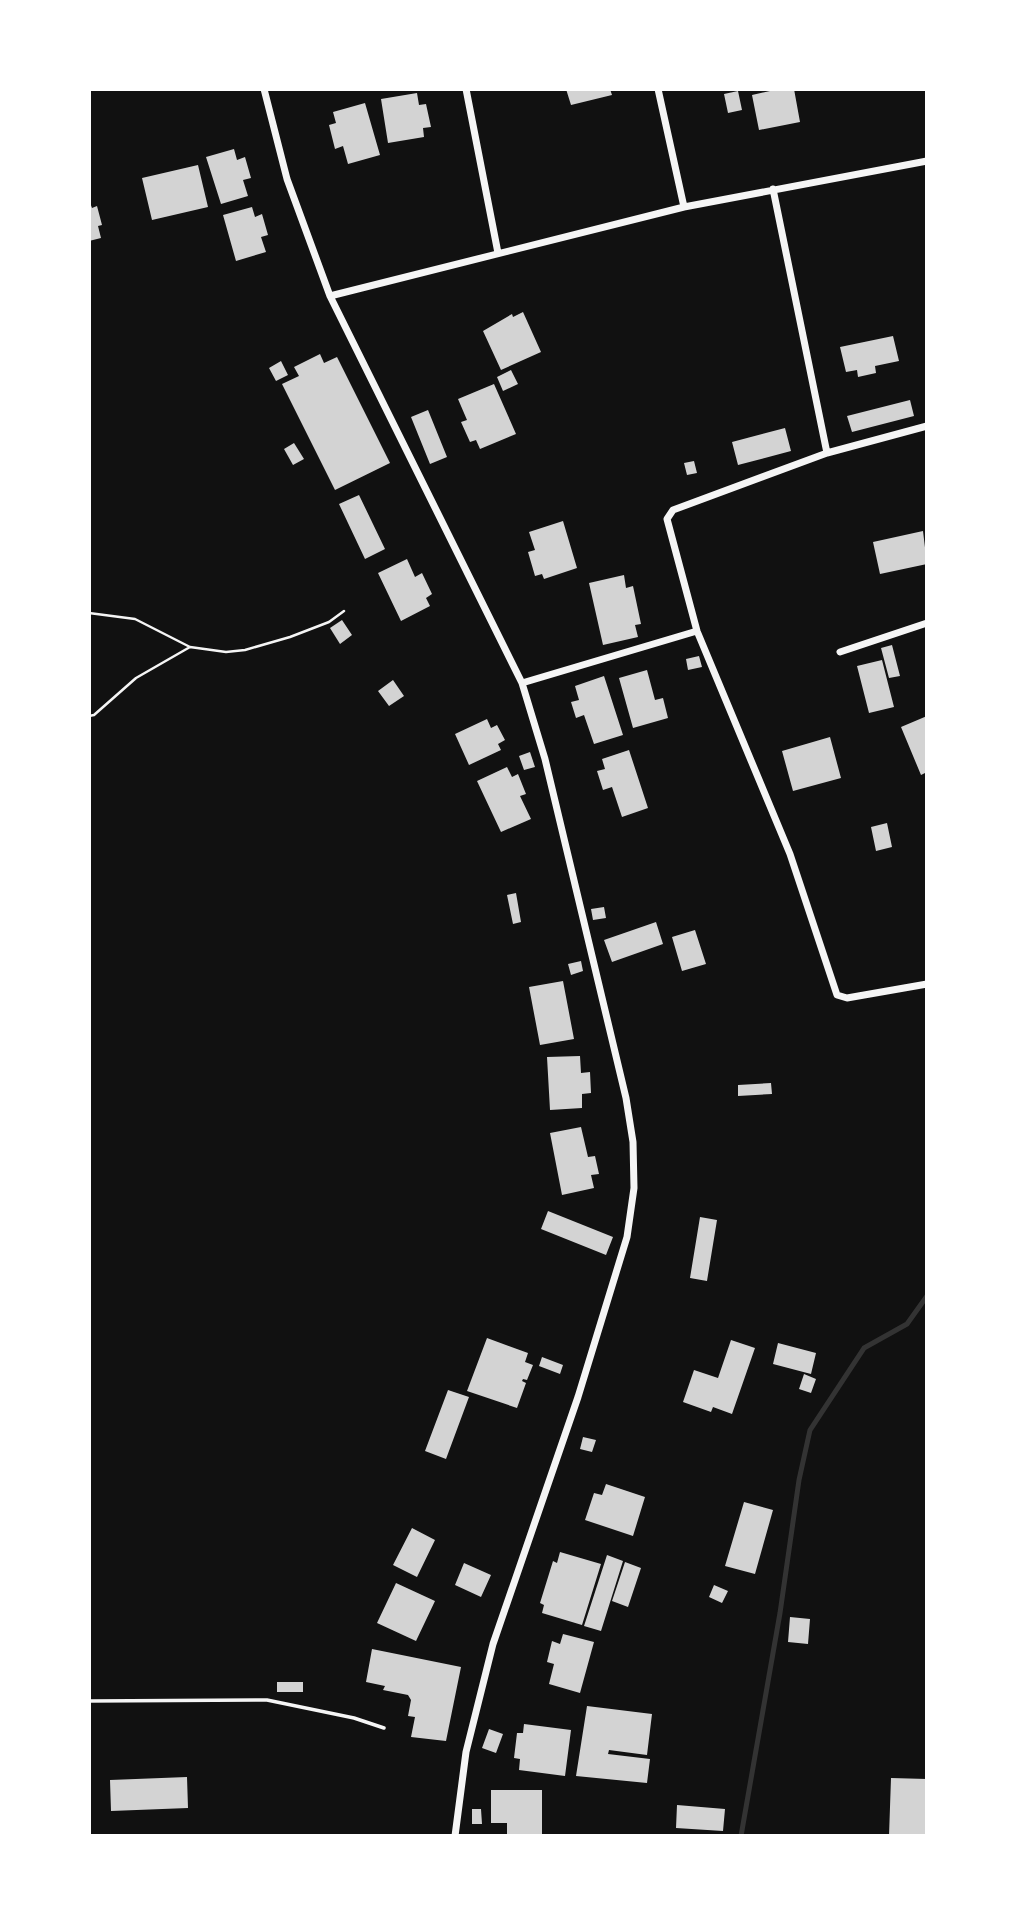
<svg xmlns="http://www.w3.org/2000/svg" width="1016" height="1925" font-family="Ubuntu,sans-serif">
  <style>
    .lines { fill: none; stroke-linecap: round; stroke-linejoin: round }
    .stream { stroke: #333; stroke-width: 5 }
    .building { fill: #d3d3d3 }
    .path { stroke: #f5f5f5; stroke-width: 2.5 }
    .service { stroke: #f5f5f5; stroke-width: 3.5 }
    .minor { stroke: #f5f5f5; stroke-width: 7 }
  </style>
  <rect width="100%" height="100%" fill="#111"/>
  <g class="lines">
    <path class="stream" d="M741 1836 780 1613 799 1480 810 1430 864 1348 907 1324 927 1296"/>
  </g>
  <path class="building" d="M566 89H610L612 95 571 105Z
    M779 89H794L800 122 759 130 752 95Z
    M738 91 742 110 728 113 724 94Z
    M417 93 419 105 426 104 431 127 423 128 424 137 388 143 381 99Z
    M365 103 380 155 348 164 343 146 335 149 329 125 336 123 333 112Z
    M234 149 237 160 245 157 251 178 243 180 248 196 221 204 206 157Z
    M198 165 208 207 152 220 142 178Z
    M89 200 92 208 97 206 102 225 98 226 101 238 89 241Z
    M252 207 255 217 262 214 268 235 261 237 266 252 236 261 223 215Z
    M523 312 541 352 501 370 483 331 512 314 513 317Z
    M893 336 899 361 875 366 876 373 858 377 857 370 846 372 840 347Z
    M320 354 324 363 337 357 390 463 335 490 282 384 299 376 294 367Z
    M281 361 288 375 276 381 269 368Z
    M511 370 518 384 503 391 497 377Z
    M494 384 516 434 480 449 476 440 470 442 461 422 467 420 458 399Z
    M910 400 914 416 852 432 847 416Z
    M428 410 447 457 430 464 411 417Z
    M785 428 791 451 738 465 732 442Z
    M294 443 304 459 293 465 284 449Z
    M694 461 697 473 687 475 684 463Z
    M359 495 385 549 365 559 339 504Z
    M563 521 577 568 544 579 542 574 535 576 528 552 535 550 529 532Z
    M923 531 927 564 880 574 873 542Z
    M407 559 415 577 422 573 432 594 426 598 430 606 401 621 378 573Z
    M624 575 626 588 633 586 641 624 635 625 638 637 603 645 589 583Z
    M342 620 352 635 340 644 330 628Z
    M892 645 900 676 889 678 881 648Z
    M699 656 702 667 688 670 686 659Z
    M882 660 894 707 869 713 857 666Z
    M647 670 655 700 663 698 668 718 633 728 619 678Z
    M604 676 623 735 594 744 584 715 576 718 571 702 579 700 575 686Z
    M393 680 404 696 389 706 378 691Z
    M927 716V772L921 775 901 727Z
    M487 719 491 728 497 725 505 740 498 744 501 750 469 765 455 734Z
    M830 737 841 778 793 791 782 751Z
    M629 750 648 808 622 817 612 787 603 790 597 771 605 769 602 759Z
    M530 752 535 767 524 770 519 756Z
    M507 767 512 777 518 774 526 794 520 796 531 819 501 832 477 781Z
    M887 823 892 847 876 851 871 827Z
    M516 893 521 922 513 924 507 895Z
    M604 907 606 918 593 920 591 909Z
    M656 922 663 944 612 962 604 940Z
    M695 930 706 964 682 971 672 937Z
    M581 961 583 971 571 975 568 964Z
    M563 981 574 1039 540 1045 529 987Z
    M580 1056 581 1073 590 1072 591 1093 582 1094V1108L550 1110 547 1057Z
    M771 1083 772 1094 738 1096V1085Z
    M581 1127 588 1157 595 1156 599 1174 591 1175 594 1188 562 1195 550 1133Z
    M548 1211 613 1237 606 1255 541 1229Z
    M700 1217 717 1220 707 1281 690 1278Z
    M487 1338 528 1353 525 1362 533 1365 527 1380 523 1379 522 1381 526 1383 517 1408 467 1391Z
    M731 1340 755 1348 732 1414 713 1407 711 1412 683 1402 694 1370 718 1378Z
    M778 1343 816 1353 811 1374 773 1364Z
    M542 1357 563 1365 560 1374 539 1366Z
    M804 1374 816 1379 811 1393 799 1389Z
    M448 1390 469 1397 446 1459 425 1451Z
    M583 1437 596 1440 592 1452 580 1449Z
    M606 1484 645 1497 633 1536 585 1520 594 1493 602 1495Z
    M744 1502 773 1510 755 1574 725 1566Z
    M412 1528 435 1540 417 1577 393 1565Z
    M560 1552 601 1564 582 1625 542 1613 544 1605 540 1603 553 1561 557 1563Z
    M607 1555 623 1561 601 1631 584 1626Z
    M625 1562 641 1568 628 1607 612 1601Z
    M464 1563 491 1575 481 1597 455 1585Z
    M396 1583 435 1601 416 1641 377 1623Z
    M714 1585 728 1591 722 1603 709 1597Z
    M790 1617 810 1619 808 1644 788 1642Z
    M563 1634 594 1642 580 1693 549 1684 554 1664 547 1662 552 1641 560 1644Z
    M372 1649 461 1667 446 1741 411 1737 415 1717 408 1716 411 1700 408 1695 383 1690 385 1686 366 1682Z
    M277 1682H303V1692H277Z
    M587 1706 652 1714 647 1755 609 1750 608 1754 650 1759 647 1783 576 1776Z
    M524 1724 571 1730 565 1776 519 1770 520 1759 514 1758 517 1733H523Z
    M489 1729 503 1734 496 1753 482 1748Z
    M187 1777 188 1808 111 1811 110 1780Z
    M891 1778 927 1779V1836H889Z
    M491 1790H542V1836H507V1823H491Z
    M677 1805 725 1809 723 1831 676 1828Z
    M472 1809H481L482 1824H472Z"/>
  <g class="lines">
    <path class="path" d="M89 613 135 619 190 647
      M89 716 94 715 136 678 190 647 226 652 245 650 290 637 329 622 344 611"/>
    <path class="service" d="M89 1701 267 1700 354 1718 384 1728"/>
    <path class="minor" d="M264 89 287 179 330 296 522 683 545 759 626 1098 633 1142 634 1188 627 1237 578 1397 493 1644 466 1752 455 1836
      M466 89 498 253
      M658 89 684 207
      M773 189 827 453
      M330 296 684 207 927 161
      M927 426 827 453 673 510 667 519 697 631 790 854 837 995 847 998 927 984
      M840 652 927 623
      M522 683 697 631"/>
  </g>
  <rect width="1016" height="1925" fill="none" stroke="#ffffff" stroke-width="182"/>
</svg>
